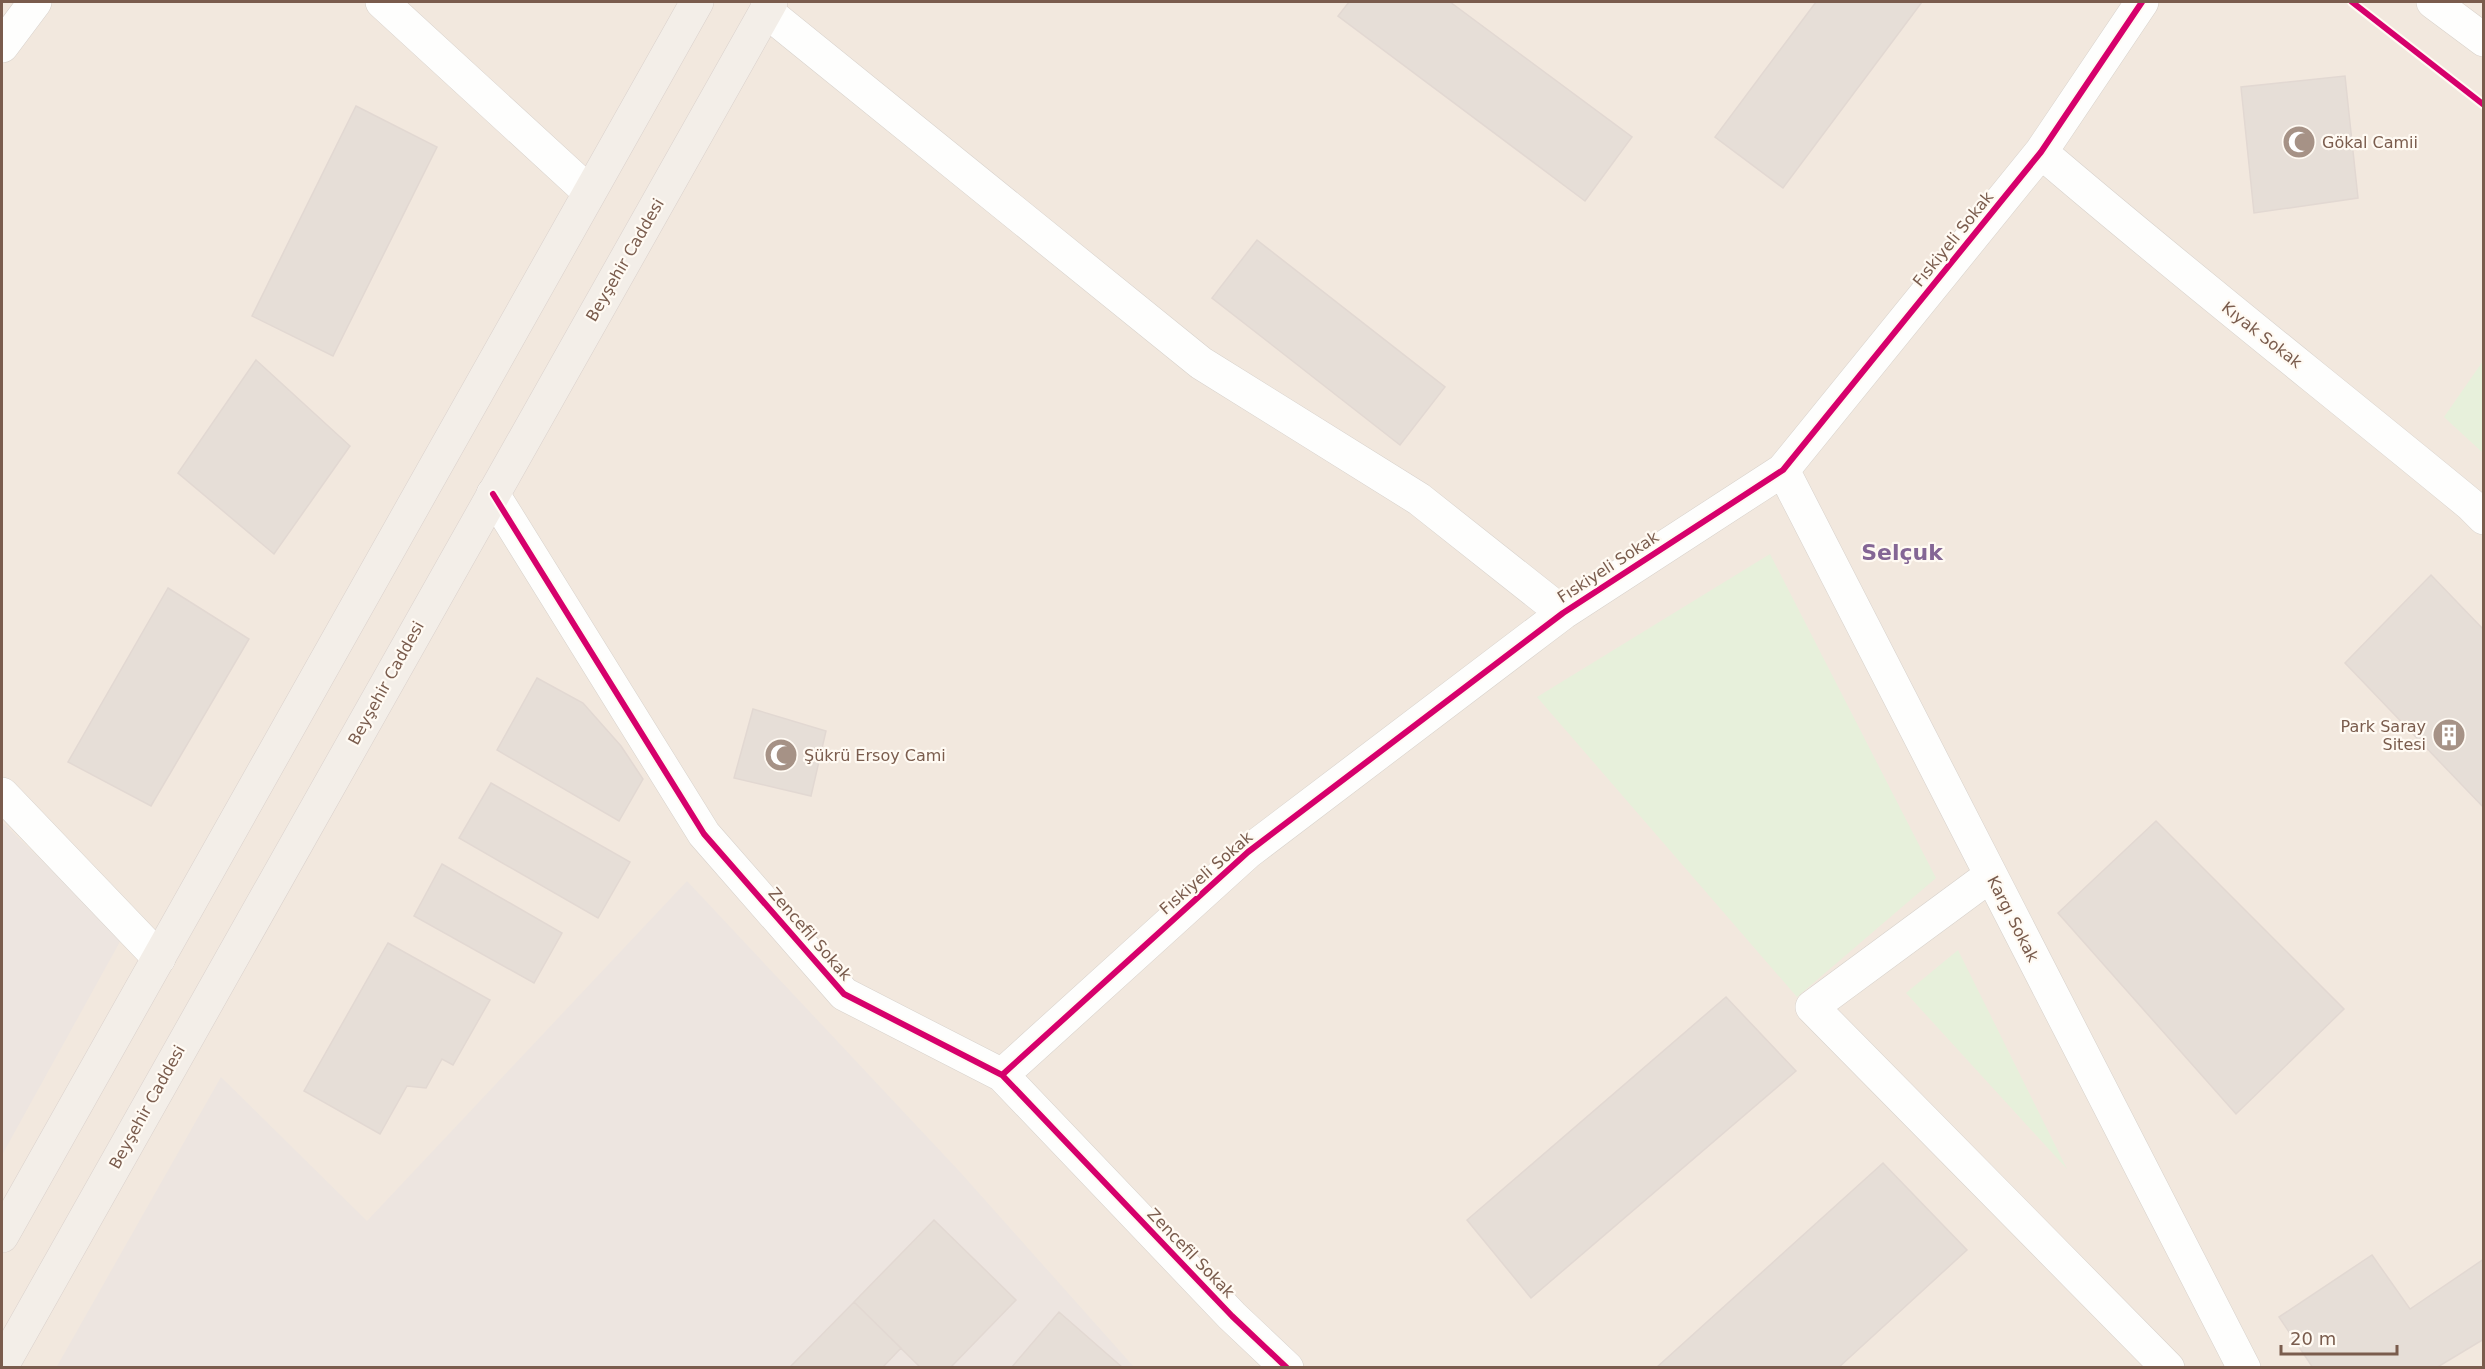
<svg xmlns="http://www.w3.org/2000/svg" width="2485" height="1369" font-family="'DejaVu Sans',sans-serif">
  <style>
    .residential { fill: #f2e8de }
    .industrial { fill: #ede5e0 }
    .green { fill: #e7f0db }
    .building { fill: #e6ded7; stroke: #e2d8d2; stroke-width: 1.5 }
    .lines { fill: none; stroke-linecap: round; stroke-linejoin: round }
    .minor-casing { stroke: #d7d1cb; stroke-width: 34 }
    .secondary-casing { stroke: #d9d2cb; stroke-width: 34 }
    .primary-casing { stroke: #dad1cc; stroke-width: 34 }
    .minor { stroke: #fefefd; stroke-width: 33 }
    .secondary { stroke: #fefefd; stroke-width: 33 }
    .primary { stroke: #f3eee8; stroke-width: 33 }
    .cycleway-casing { stroke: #fffaf3; stroke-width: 10 }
    .cycleway { stroke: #d6006c; stroke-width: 6 }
    .labels { text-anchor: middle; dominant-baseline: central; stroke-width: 4.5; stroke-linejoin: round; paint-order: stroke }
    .poi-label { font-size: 16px; fill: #7a5c4d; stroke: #fffaf3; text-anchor: start }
    .street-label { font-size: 16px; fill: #7a5c4d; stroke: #fffaf3 }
    .district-label { font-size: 22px; font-weight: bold; fill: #846695; stroke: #fffaf3 }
  </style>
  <rect width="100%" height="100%" fill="#f9f5f0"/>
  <path class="residential" d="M2 2H2483V1367L2 1368Z"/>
  <path class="industrial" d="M2 822 122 938 2 1155Z
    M687 881 960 1172 1134 1367 56 1368 221 1077 367 1221Z"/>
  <path class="green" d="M2483 361V453L2444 417Z
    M1770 554 1936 878 1797 997 1537 697Z
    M1958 950 2067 1169 1906 993Z"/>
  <path class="building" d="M1349 2H1450L1632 137 1585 201 1338 16Z
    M1816 2H1922L1783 188 1715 137Z
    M2345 76 2358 198 2254 213 2241 87Z
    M356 106 437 147 333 356 252 316Z
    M1257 240 1445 387 1400 445 1212 298Z
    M256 360 350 446 274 554 178 473Z
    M2431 575 2484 630V808L2345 663Z
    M168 588 249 639 151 806 68 762Z
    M537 678 583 703 621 746 643 779 619 821 497 750Z
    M753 709 826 731 811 796 734 778Z
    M491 783 630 862 598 918 459 838Z
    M2156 821 2344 1009 2236 1114 2058 913Z
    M442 864 562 933 534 983 414 916Z
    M388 943 490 1000 453 1065 442 1059 426 1088 407 1086 380 1134 304 1091Z
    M1726 997 1796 1071 1531 1298 1467 1220Z
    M1883 1163 1967 1250 1838 1368H1656Z
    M934 1220 1016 1300 950 1368H921L854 1302Z
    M2372 1255 2410 1309 2484 1259V1339L2436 1368H2313L2279 1317Z
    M854 1302 901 1348 882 1368H789Z
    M1059 1312 1123 1368H1011Z"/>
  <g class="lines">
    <g class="minor-casing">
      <path id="minor" d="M382 2 589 192
        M766 11 1201 363 1419 499 1563 613
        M2 46 35 2
        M2041 152C2182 273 2328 387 2471 505L2484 518
        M1783 470 2244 1368
        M493 494 704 834 844 994 1002 1075 1232 1316 1287 1368
        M2 794 159 958
        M1991 875 1812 1007 2168 1368
        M1002 1075 1248 852 1563 613 1783 470 2041 152 2142 2"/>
    </g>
    <g class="secondary-casing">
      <path id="secondary" d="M2433 2 2484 40"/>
    </g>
    <g class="primary-casing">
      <path id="primary" d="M2 1236 697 2
        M2 1366 771 2"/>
    </g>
    <use href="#minor" class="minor"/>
    <use href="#secondary" class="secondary"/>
    <use href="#primary" class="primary"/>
    <g class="cycleway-casing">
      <path id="cycleway" d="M2352 2 2484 105
        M493 494 704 834 844 994 1002 1075 1232 1316 1287 1368
        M1002 1075 1248 852 1563 613 1783 470 2041 152 2142 2"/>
    </g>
    <use href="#cycleway" class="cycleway"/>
  </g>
  <defs>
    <g id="mosque-disc" transform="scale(1.725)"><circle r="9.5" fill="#a69286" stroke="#fffaf3"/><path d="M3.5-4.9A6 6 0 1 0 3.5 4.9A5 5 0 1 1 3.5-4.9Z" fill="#fff"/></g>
    <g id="building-disc" transform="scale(1.725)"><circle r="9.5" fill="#a69286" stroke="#fffaf3"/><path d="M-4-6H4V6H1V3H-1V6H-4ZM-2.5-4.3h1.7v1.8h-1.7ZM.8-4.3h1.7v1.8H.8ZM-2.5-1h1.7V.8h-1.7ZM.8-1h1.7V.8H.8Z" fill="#fff"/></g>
  </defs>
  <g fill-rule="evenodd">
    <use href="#mosque-disc" x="2299" y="142"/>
    <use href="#building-disc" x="2449" y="735"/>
    <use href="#mosque-disc" x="781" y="755"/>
  </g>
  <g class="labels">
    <g class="poi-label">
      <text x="2322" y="142">Gökal Camii</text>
      <text x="2426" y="726" text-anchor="end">Park Saray<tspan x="2426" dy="18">Sitesi</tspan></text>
      <text x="804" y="755">Şükrü Ersoy Cami</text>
    </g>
    <g class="street-label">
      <text transform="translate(1953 239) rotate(-51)">Fıskiyeli Sokak</text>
      <text transform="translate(625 260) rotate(-60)">Beyşehir Caddesi</text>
      <text transform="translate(2262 335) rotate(38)">Kıyak Sokak</text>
      <text transform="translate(1608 567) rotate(-33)">Fıskiyeli Sokak</text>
      <text transform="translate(386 683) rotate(-61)">Beyşehir Caddesi</text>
      <text transform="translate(1206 873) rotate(-41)">Fıskiyeli Sokak</text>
      <text transform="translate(2013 919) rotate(63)">Kargı Sokak</text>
      <text transform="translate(810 934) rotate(49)">Zencefil Sokak</text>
      <text transform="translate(147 1107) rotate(-61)">Beyşehir Caddesi</text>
      <text transform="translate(1191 1253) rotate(46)">Zencefil Sokak</text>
    </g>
    <g class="district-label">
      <text x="1902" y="552">Selçuk</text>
    </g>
  </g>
  <rect width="2485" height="1369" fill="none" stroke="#7a5c4d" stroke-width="6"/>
  <path d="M2281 1345v9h116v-9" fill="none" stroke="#7a5c4d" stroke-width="3"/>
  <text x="2290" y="1345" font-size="18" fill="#7a5c4d" stroke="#fffaf3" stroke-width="4.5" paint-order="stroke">20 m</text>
</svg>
